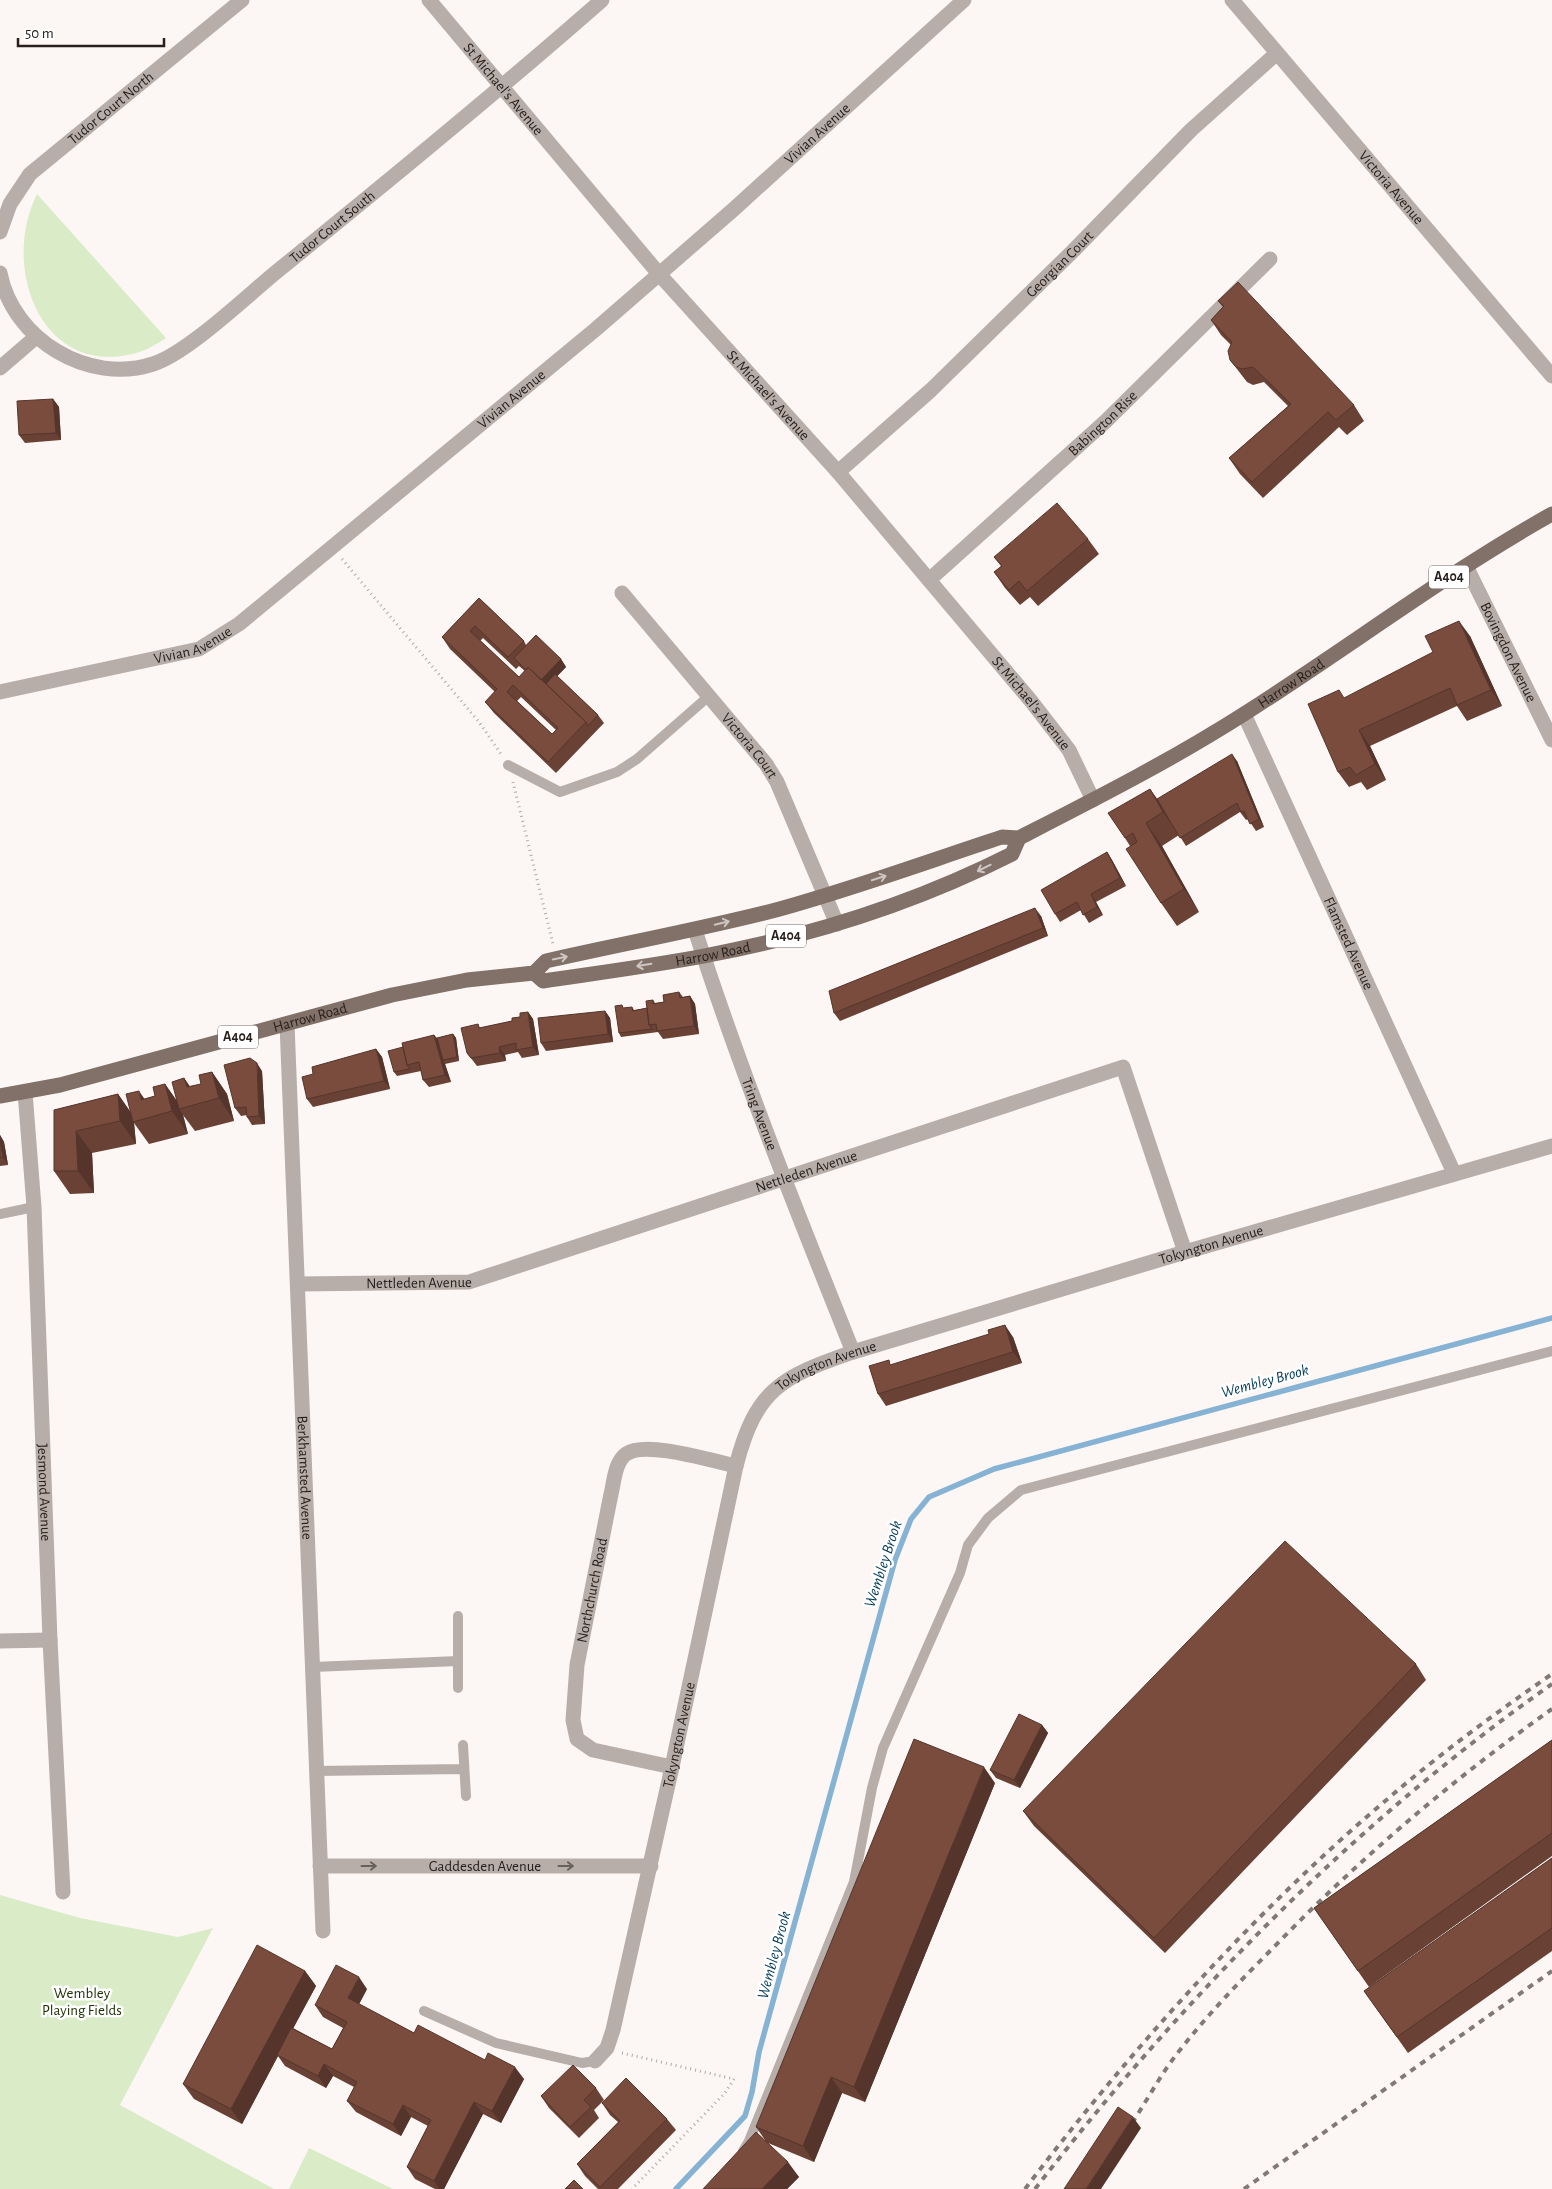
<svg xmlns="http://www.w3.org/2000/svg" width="1552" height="2189" font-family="'Alegreya Sans',sans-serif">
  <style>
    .green { fill: #d9ebc7 }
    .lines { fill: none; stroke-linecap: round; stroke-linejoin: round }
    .stream { stroke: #86b3d3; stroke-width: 5.5 }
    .path { stroke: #afa9a6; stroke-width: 3; stroke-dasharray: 1 4; stroke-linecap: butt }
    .service { stroke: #b7aea9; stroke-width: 10 }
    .minor { stroke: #b7aea9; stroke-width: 15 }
    .primary { stroke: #817168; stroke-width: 15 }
    .rail { stroke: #807976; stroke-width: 4; stroke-dasharray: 6 6; stroke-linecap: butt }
    .wall { fill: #694135; fill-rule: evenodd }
    .shaded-wall { fill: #55352b }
    .building { fill: #7a4c3e; stroke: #55352b; fill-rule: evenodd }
    .oneway { stroke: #cdc6c3 }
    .oneway2 { stroke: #68605b }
    .labels { text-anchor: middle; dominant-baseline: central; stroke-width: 5; stroke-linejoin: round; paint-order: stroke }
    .shield { fill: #fff; stroke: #686360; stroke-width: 1 }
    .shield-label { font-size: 14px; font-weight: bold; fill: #28201c }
    .street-label { font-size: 15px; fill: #28201c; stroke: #fff }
    .park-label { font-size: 15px; fill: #1d3000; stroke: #fff }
    .water-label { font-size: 16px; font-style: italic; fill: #003a59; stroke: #fff }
  </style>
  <rect width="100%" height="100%" fill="#fcf7f5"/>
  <path class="green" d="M37 194 166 338C157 344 147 350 136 353 42 379 0 268 37 194Z
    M0 1895 80 1918 178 1937 213 1928 120 2105 274 2189H0Z
    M309 2148 393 2189H289Z"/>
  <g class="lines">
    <path class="stream" d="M676 2189 745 2116 752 2092 759 2052 895 1560 911 1519 929 1497 994 1469 1552 1318"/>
    <path class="path" d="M342 559 479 722 501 754
      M513 782 553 944
      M622 2053 734 2079 725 2093 632 2189"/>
    <path class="service" d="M508 765 560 792 617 772 637 759 709 696
      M0 1214 34 1207
      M458 1616V1688
      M313 1667 458 1661
      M463 1745 466 1796
      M316 1771 464 1769
      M424 2011 496 2043 582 2063 595 2061
      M743 2151 749 2141 854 1882 872 1788 883 1748 960 1573 968 1545 988 1518 1021 1490 1552 1351"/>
    <g class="minor">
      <path id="s1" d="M429 0 659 274 838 472 1031 701 1069 750 1093 800"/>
      <path id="s2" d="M1232 0 1552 376"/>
      <path id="s3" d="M0 232 10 204 30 174 242 0"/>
      <path id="s4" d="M0 273C13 340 89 385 153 364 186 354 246 297 275 273 385 184 495 94 602 0"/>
      <path d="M0 368 36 337"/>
      <path id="s5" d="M838 472 931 390 1073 251 1191 130 1277 53"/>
      <path id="s6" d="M1466 566 1552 740"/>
      <path id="s7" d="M929 580 1106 421 1270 259"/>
      <path id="s8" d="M622 593 766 764 777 782 837 924"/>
      <path id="s9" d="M0 692 199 649 239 624 596 329 734 209 964 0"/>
      <path id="s10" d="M1244 714 1454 1173"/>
      <path id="s11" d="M695 930C741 1073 797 1212 853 1352"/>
      <path id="s12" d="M287 1024 323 1931"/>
      <path id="s13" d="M25 1092 34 1207 50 1640 63 1892"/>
      <path id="s14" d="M298 1284 469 1282 1123 1067 1185 1252"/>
      <path d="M0 1641 50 1640"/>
      <path id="s15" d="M672 1767 593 1750 577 1739 573 1720 577 1665 611 1494C614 1482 615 1462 626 1454 646 1440 712 1461 736 1466"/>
      <path id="s16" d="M320 1866H651"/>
      <path id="s17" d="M595 2061 607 2048 613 2030 672 1767 736 1466C756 1389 781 1377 853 1352L1185 1252 1552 1146"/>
    </g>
    <g class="primary">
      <path id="s18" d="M534 973 543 981C597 973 651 966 704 956 811 936 915 903 1012 854L1019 838"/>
      <path id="s19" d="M0 1096 60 1085 392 995 467 980 534 973 546 961C621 944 697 930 772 911 850 890 926 862 1002 837L1019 838C1095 799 1172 760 1244 714 1348 648 1445 574 1552 514"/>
    </g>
    <path class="rail" d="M1132 2123C1148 2099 1162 2072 1180 2050 1209 2013 1241 1980 1274 1947 1359 1859 1452 1780 1552 1709
      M1025 2189C1129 2052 1252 1914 1384 1802 1437 1756 1494 1714 1552 1674
      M1035 2189C1183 1998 1354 1823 1552 1684
      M1244 2189 1552 1971"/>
  </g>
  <path class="wall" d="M1218 301 1354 405 1364 421 1347 435 1339 427 1263 498 1240 474 1229 458 1288 406 1264 382 1253 385 1247 382 1230 360 1231 345 1221 335 1211 320 1223 307Z
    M53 399 59 407 61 440 25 443 19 435Z
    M1088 539 1099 554 1038 606 1030 597 1020 605 1005 588 994 572 1001 566 994 557Z
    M479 598 524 641 526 645 561 659 566 667 557 676 598 715 604 723 556 773 494 713 485 702 495 692 450 649 442 637ZM483 638 516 669 519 666 525 671 519 677 480 641ZM521 697 556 730 552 734 517 701Z
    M1470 636 1502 706 1467 721 1457 706 1370 746 1386 780 1367 790 1361 782 1349 787 1338 772 1345 698Z
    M1237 761 1264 827 1256 831 1248 819 1246 820 1240 812 1186 846 1179 835 1162 846 1199 912 1177 926 1161 903 1130 846 1125 838 1150 789 1160 804Z
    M1107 852 1112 860 1126 886 1096 902 1103 915 1089 923 1081 910 1060 922 1055 914Z
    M1041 916 1048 936 840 1021 834 1013Z
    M679 992 683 997 690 996 695 1004 699 1034 663 1039 658 1032 621 1037 619 1033 632 1007 634 1010 647 1008 653 1000 655 1003 664 1002Z
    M605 1011 610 1018 613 1042 546 1051 541 1043Z
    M528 1012 533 1019 539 1055 522 1058 518 1052 505 1055 506 1061 477 1066 467 1053 478 1024 480 1028 512 1021Z
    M453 1034 456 1038 459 1061 445 1064 451 1082 429 1087 423 1080 421 1071 397 1076 394 1072 403 1047 434 1035 437 1038Z
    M376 1049 382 1057 390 1089 313 1107 307 1099 313 1074Z
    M262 1071 265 1124 252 1125 247 1117V1115L241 1116 235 1108Z
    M212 1072 227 1094 234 1121 195 1131 183 1115 188 1134 149 1144 134 1123 136 1144 92 1153 94 1193 70 1194 54 1171V1110L118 1094 131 1113 144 1099 155 1096 165 1084 177 1101 184 1078 190 1087 201 1084Z
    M0 1135 4 1142 8 1165 0 1166Z
    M1013 1337 1022 1363 886 1406 878 1394 892 1365Z
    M1416 1664 1426 1680 1165 1953 1034 1826 1023 1811Z
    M1042 1725 1048 1733 1020 1788 996 1778 990 1770Z
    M1552 1740V1856L1369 1987 1314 1908Z
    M995 1783 865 2102 842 2093 814 2162 768 2143 799 2177 787 2189H703L765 2140 756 2127Z
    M1552 1858V1951L1408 2053 1364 1991Z
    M305 1971 316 1986 293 2028 332 2049 343 2028 323 2017 315 2005 367 1989 359 2004 414 2033 485 2060 524 2079 501 2123 483 2114 444 2189H435L415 2179 407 2167 428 2126 411 2117 401 2136 356 2112 347 2101 354 2087 333 2076 326 2088 285 2066 278 2056 242 2124 194 2099 183 2084Z
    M596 2088 604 2100 594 2110 599 2118 579 2138 549 2108 541 2096Z
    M602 2103 667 2119 676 2130 618 2189H598L585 2176 577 2164 618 2122 610 2115Z"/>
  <path class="shaded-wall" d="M53 399 59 407 61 440 56 433Z
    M1459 621 1470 636 1502 706 1491 690Z
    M561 659 566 667 547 687 541 680Z
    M1359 730 1370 746 1386 780 1375 764Z
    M1232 754 1237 761 1264 827 1259 819Z
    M1150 789 1166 811 1179 835 1163 812Z
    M1146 823 1162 846 1199 912 1184 889Z
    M1107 852 1112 860 1126 886 1120 878Z
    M1091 894 1096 902 1103 915 1097 907Z
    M1035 908 1041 916 1048 936 1043 928Z
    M690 996 695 1004 699 1034 694 1026Z
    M605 1011 610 1018 613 1042 608 1034Z
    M528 1012 533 1019 539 1055 533 1047Z
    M453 1034 456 1038 459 1061 457 1057Z
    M434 1035 440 1042 443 1060 445 1064 451 1082 445 1075Z
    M499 1047 505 1055 506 1061 500 1053Z
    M376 1049 382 1057 390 1089 384 1081Z
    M257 1063 262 1071 265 1124 259 1116Z
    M212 1072 227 1094 234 1121 219 1098Z
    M184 1078 200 1101 187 1087Z
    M165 1084 181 1107 179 1109 183 1115 188 1134 172 1111Z
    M139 1091 155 1114 141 1100Z
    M118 1094 134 1117 133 1122 134 1123 136 1144 120 1121Z
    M76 1131 92 1153 94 1193 78 1171Z
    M0 1135 4 1142 8 1165 3 1157 0 1140Z
    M1005 1325 1013 1337 1022 1363 1013 1352Z
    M1042 1725 1048 1733 1020 1788 1014 1780Z
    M984 1767 995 1783 865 2102 854 2087Z
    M305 1971 316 1986 279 2055H277L278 2056 242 2124 231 2109Z
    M359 1977 367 1989 356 2010 348 1998Z
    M324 2064 333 2076 326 2088 318 2076Z
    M515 2067 524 2079 501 2123 492 2111Z
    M831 2077 842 2093 814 2162 803 2146Z
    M474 2102 483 2114 444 2189H439L434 2181Z
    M403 2105 411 2117 401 2136 393 2124Z
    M1133 2117 1141 2128 1101 2189H1086Z
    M788 2162 799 2177 787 2189H762Z"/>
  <path class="building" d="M1238 282 1354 405 1336 420 1328 412 1252 482 1229 458 1291 404 1253 367 1242 369 1236 367 1230 360 1228 351 1232 342 1211 320 1224 306 1218 301Z
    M53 399 56 433 19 435 17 401Z
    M1057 503 1088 539 1027 591 1019 581 1009 590 994 572 1002 566 994 557Z
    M479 598 524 641 508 657 475 626 470 631 519 677 528 667 586 722 548 762 485 702 497 689 442 637ZM513 685 558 728 552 734 507 692Z
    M1459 621 1491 690 1457 705 1450 688 1359 730 1375 764 1356 775 1350 767 1338 772 1308 704 1339 690 1344 698 1433 652 1425 636Z
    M536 635 561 659 541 680 528 667 526 670 514 658Z
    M555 674 598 715 588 726 586 722 546 684Z
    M1232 754 1259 819 1250 824 1244 811 1241 812 1237 803 1180 838 1157 799Z
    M1150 789 1163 812 1146 823 1184 889 1161 903 1126 849 1137 842 1133 833 1125 838 1108 813Z
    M1107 852 1120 878 1091 894 1097 907 1083 915 1077 902 1055 914 1041 890Z
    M1035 908 1043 928 834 1013 829 991Z
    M679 992 680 998 690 996 694 1026 657 1031 656 1024 649 1025 646 1001 653 1000V1004L664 1002 663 995Z
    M622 1005 623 1008 632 1007 633 1011 647 1008 649 1025 652 1029 619 1033 615 1006Z
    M605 1011 608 1034 541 1043 538 1018Z
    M528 1012 533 1047 516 1050V1043L499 1047 500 1053 471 1058 467 1053 461 1028 478 1024 479 1028 512 1021V1018L520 1017V1013Z
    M453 1034 457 1057 443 1060 437 1038Z
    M434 1035 445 1075 423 1080 419 1062 407 1065 402 1043Z
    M403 1047 407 1065 410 1069 394 1072 388 1051Z
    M376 1049 384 1081 307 1099 302 1077 313 1074 312 1067Z
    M250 1058 257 1063 259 1116 247 1117 246 1107 235 1108 224 1065Z
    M212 1072 219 1098 179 1109 172 1082 184 1078 187 1087 201 1084 199 1075Z
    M165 1084 172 1111 133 1122 126 1094 139 1091 141 1100 155 1096 153 1087Z
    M118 1094 120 1121 76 1131 78 1171H54V1110Z
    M0 1140 3 1157H0Z
    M1005 1325 1013 1352 878 1394 869 1366 889 1360 890 1365 989 1334 988 1330Z
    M1285 1541 1416 1664 1154 1938 1023 1811Z
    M1019 1714 1042 1725 1014 1780 990 1770Z
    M914 1739 984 1767 854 2087 831 2077 803 2146 756 2127Z
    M1552 1740V1833L1358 1971 1314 1908Z
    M1552 1858V1928L1397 2037 1364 1991Z
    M257 1945 305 1971 231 2109 183 2084Z
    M336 1965 359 1977 348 1998 414 2033 418 2025 485 2060 488 2053 515 2067 492 2111 474 2102 434 2181 407 2167 431 2120 403 2105 393 2124 347 2101 357 2082 324 2064 318 2076 277 2055 291 2028 332 2049 347 2022 315 2005Z
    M573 2065 596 2088 584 2100 591 2107 570 2127 541 2096Z
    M626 2078 667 2119 600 2187 577 2164 620 2121 602 2103Z
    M1118 2107 1133 2117 1086 2189H1064Z
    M756 2132 788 2162 762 2189H703Z
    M574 2180 583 2189H565Z"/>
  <defs><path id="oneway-shaft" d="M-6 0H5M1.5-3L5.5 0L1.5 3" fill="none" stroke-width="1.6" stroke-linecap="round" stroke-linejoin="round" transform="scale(1.25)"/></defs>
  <g class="oneway">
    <use href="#oneway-shaft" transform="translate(984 868) rotate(154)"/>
    <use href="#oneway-shaft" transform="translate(879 878) rotate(-18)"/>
    <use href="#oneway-shaft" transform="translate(722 923) rotate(-14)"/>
    <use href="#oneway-shaft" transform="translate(560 958) rotate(-11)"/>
    <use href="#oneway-shaft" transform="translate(644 965) rotate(171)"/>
  </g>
  <g class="oneway2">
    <use href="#oneway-shaft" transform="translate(369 1866)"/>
    <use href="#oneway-shaft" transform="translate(566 1866)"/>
  </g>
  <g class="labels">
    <g class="shield">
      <rect x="1429" y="565.5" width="40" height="23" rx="4"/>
      <rect x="766" y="924.5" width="40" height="23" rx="4"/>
      <rect x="218" y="1025.5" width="40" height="23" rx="4"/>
    </g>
    <g class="shield-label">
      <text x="1449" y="577">A404</text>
      <text x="786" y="936">A404</text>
      <text x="238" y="1037">A404</text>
    </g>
    <g class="street-label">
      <text stroke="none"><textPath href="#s1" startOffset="116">St Michael's Avenue</textPath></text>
      <text stroke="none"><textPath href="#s3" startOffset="170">Tudor Court North</textPath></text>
      <text stroke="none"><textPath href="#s9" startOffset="1009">Vivian Avenue</textPath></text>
      <text stroke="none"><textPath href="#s2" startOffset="246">Victoria Avenue</textPath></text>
      <text stroke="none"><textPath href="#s4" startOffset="426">Tudor Court South</textPath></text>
      <text stroke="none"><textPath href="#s5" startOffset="304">Georgian Court</textPath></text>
      <text stroke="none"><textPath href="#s1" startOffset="521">St Michael's Avenue</textPath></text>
      <text stroke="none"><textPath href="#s9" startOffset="604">Vivian Avenue</textPath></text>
      <text stroke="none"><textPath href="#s7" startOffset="234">Babington Rise</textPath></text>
      <text stroke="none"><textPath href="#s9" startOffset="199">Vivian Avenue</textPath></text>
      <text stroke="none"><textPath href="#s6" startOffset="96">Bovingdon Avenue</textPath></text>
      <text stroke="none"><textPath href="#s19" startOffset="1369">Harrow Road</textPath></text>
      <text stroke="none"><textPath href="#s1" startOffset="926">St Michael's Avenue</textPath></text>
      <text stroke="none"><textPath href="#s8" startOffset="199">Victoria Court</textPath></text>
      <text stroke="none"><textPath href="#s10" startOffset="252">Flamsted Avenue</textPath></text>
      <text stroke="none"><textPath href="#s18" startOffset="184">Harrow Road</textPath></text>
      <text stroke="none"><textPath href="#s19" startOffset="320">Harrow Road</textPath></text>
      <text stroke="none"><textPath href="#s11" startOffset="195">Tring Avenue</textPath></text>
      <text stroke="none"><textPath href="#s14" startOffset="526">Nettleden Avenue</textPath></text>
      <text stroke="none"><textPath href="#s17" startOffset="1162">Tokyngton Avenue</textPath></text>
      <text stroke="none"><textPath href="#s14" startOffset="121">Nettleden Avenue</textPath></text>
      <text stroke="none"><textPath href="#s17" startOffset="758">Tokyngton Avenue</textPath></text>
      <text stroke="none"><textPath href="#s12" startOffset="454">Berkhamsted Avenue</textPath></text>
      <text stroke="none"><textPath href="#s13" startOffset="401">Jesmond Avenue</textPath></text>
      <text stroke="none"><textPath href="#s15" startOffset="251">Northchurch Road</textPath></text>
      <text stroke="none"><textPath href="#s17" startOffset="339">Tokyngton Avenue</textPath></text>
      <text stroke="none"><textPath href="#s16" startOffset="165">Gaddesden Avenue</textPath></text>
    </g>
    <g class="park-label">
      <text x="82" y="1993">Wembley<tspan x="82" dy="17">Playing Fields</tspan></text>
    </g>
    <g class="water-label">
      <text transform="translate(1265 1381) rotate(-15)">Wembley Brook</text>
      <text transform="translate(883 1564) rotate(-72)">Wembley Brook</text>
      <text transform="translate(774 1955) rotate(-75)">Wembley Brook</text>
    </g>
  </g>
  <path d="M18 38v8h146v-8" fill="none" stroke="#28201c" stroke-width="2.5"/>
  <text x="25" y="38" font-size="15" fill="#28201c" stroke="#ffffff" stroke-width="4" paint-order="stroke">50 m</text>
</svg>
